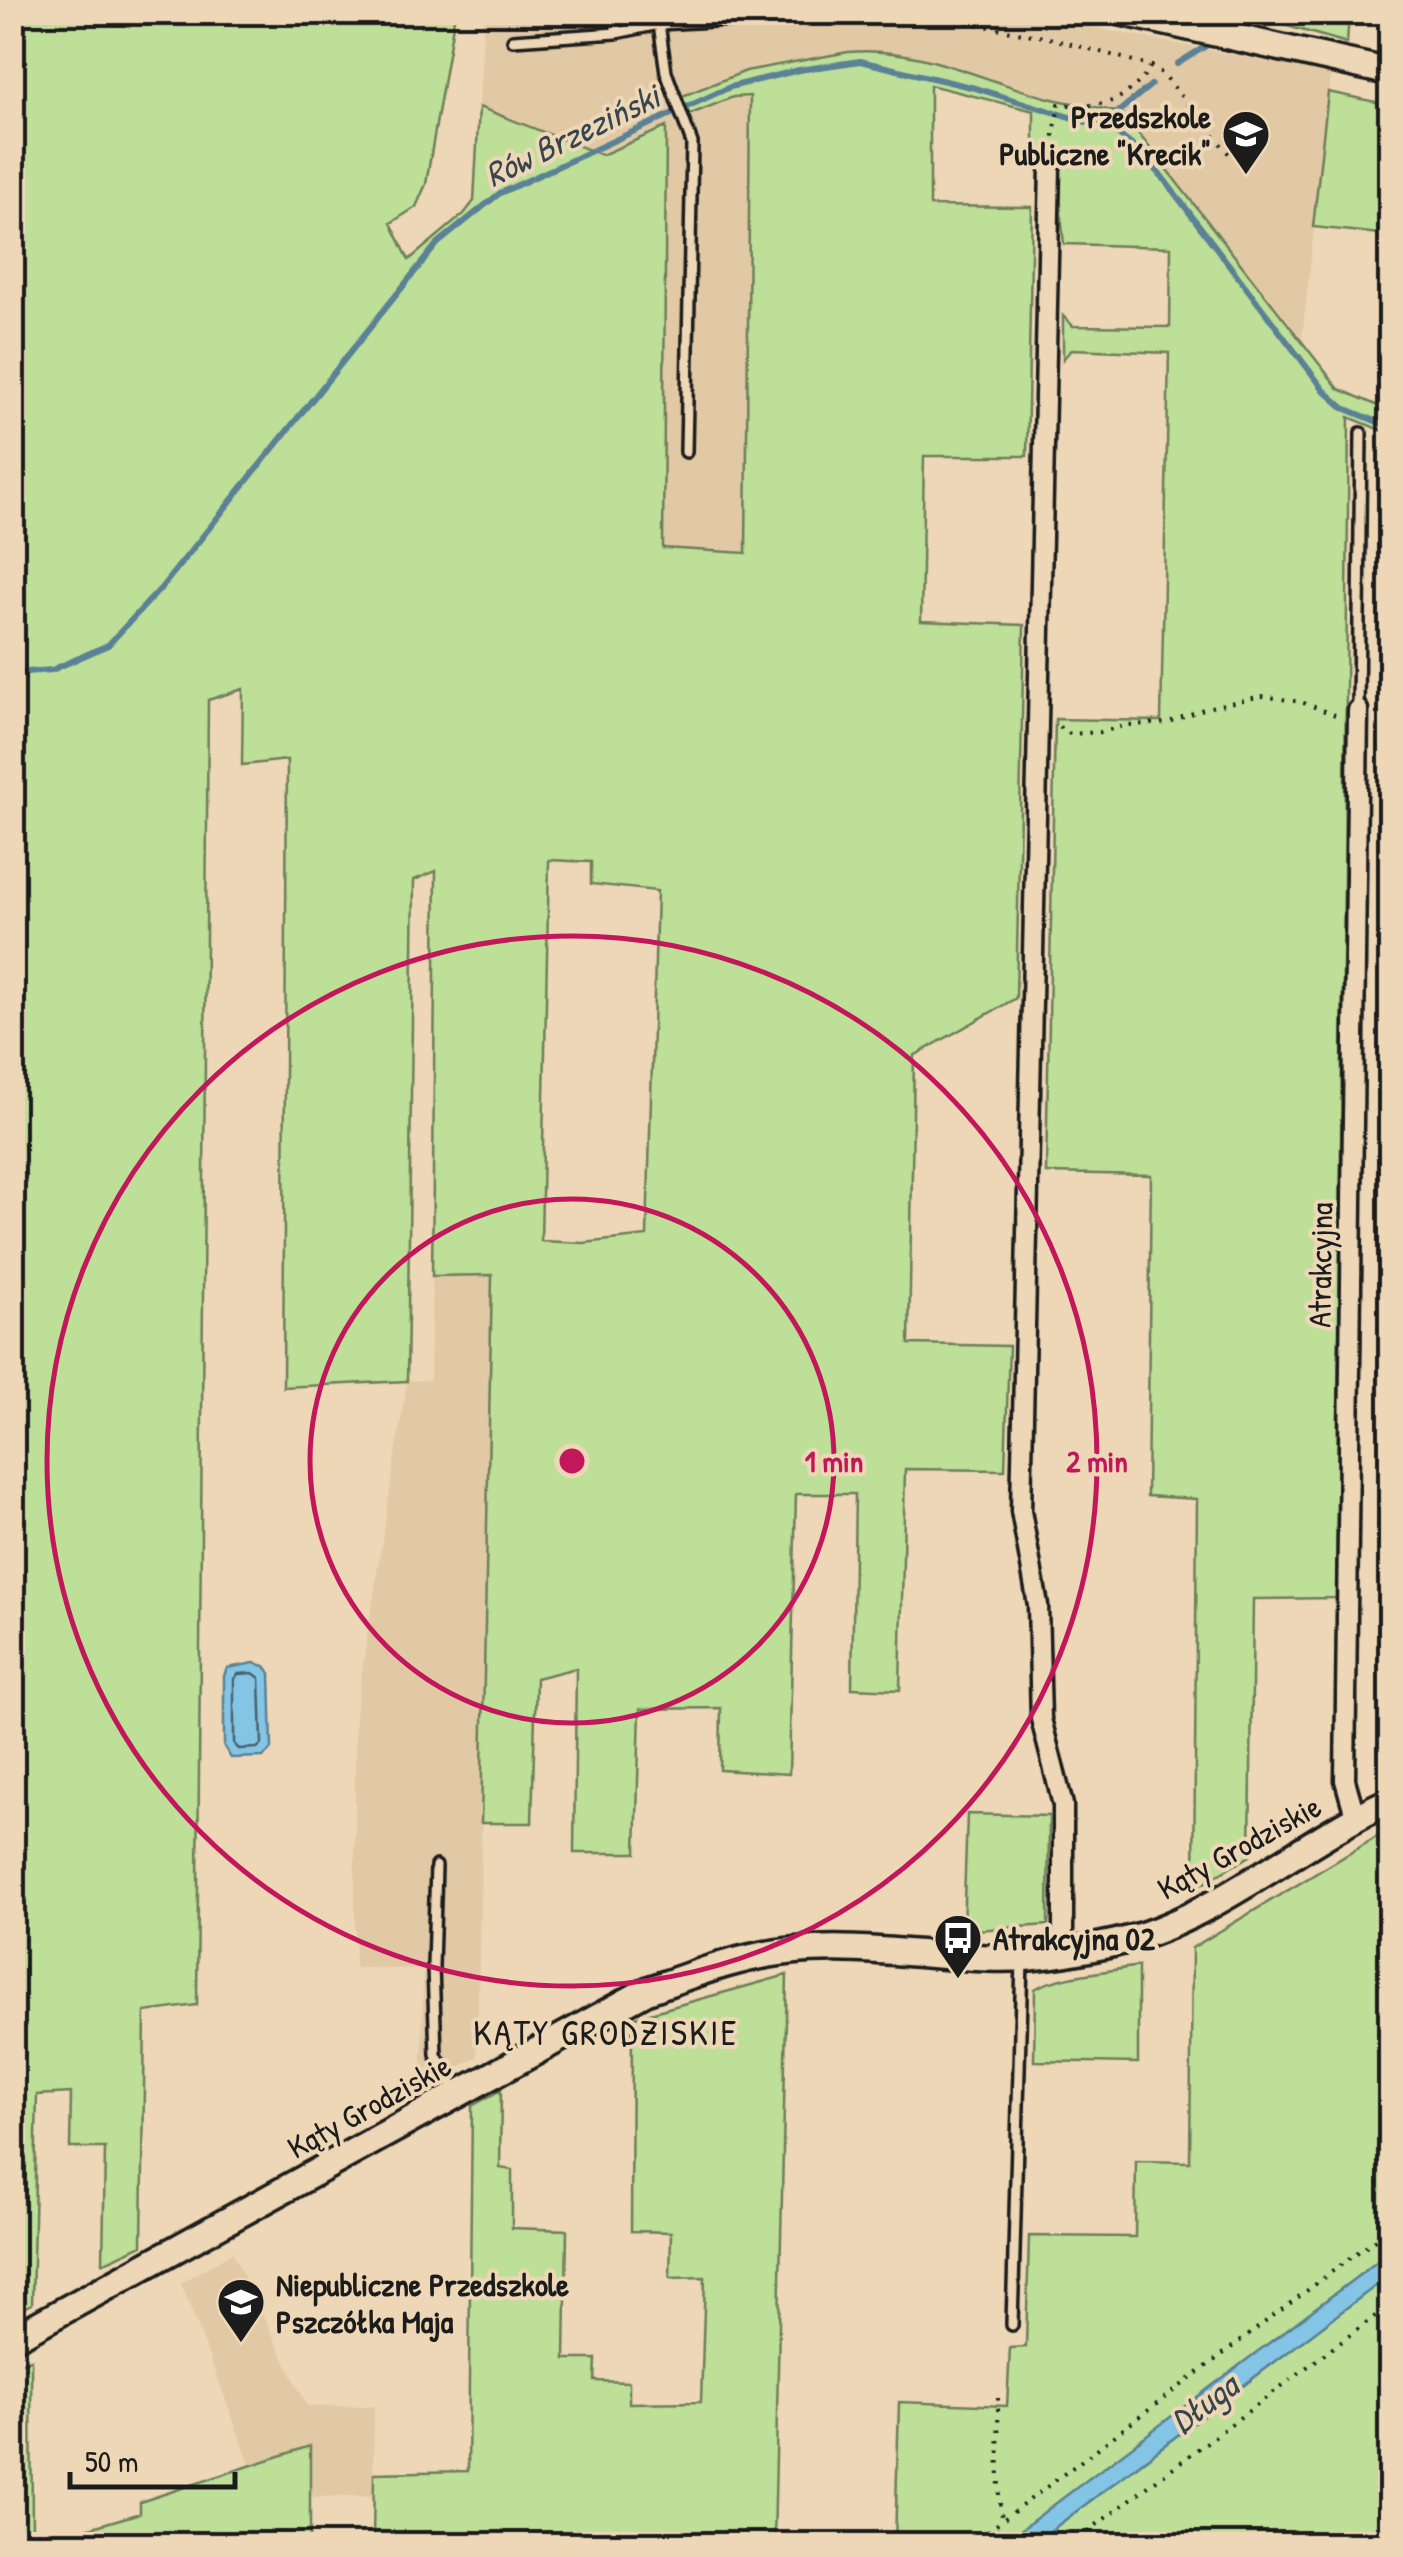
<svg xmlns="http://www.w3.org/2000/svg" width="1403" height="2557" font-family="'Patrick Hand',sans-serif">
  <style>
    .built { fill: #e2c9a5 }
    .green { fill: #bedf98; stroke: #6d7e5a; stroke-width: 2.5; fill-rule: evenodd }
    .water { fill: #84c5e5; stroke: #5a8195; stroke-width: 2.5 }
    .lines { fill: none; stroke-linecap: round; stroke-linejoin: round }
    .shore { stroke: #46606c; stroke-width: 2.5 }
    .stream { stroke: #5a8195; stroke-width: 6 }
    .lane-casing { stroke: #1c1c1c; stroke-width: 16 }
    .street-casing { stroke: #1c1c1c; stroke-width: 25 }
    .secondary-casing { stroke: #1c1c1c; stroke-width: 32 }
    .path { stroke: #1c1c1c; stroke-width: 4; stroke-dasharray: 2.5 8; stroke-linecap: butt }
    .lane { stroke: #edd7b6; stroke-width: 9 }
    .street { stroke: #edd7b6; stroke-width: 18 }
    .secondary { stroke: #edd7b6; stroke-width: 25 }
    .ring { fill: none; stroke: #c2185b; stroke-width: 5 }
    .labels { text-anchor: middle; dominant-baseline: central; stroke-width: 8; stroke-linejoin: round; paint-order: stroke }
    .poi-label { font-size: 32px; font-weight: bold; fill: #1c1c1c; stroke: #edd7b6; text-anchor: start }
    .street-label { font-size: 32px; fill: #1c1c1c; stroke: #edd7b6 }
    .water-label { font-size: 35px; font-style: italic; fill: #36464e; stroke: #edd7b6 }
    .neighbourhood-label { font-size: 35px; letter-spacing: 2.5px; fill: #1c1c1c; stroke: #edd7b6 }
    .centre { fill: #c2185b; stroke: #edd7b6; stroke-width: 5 }
    .ring-label { font-size: 30px; text-anchor: middle; font-weight: bold; fill: #c2185b; stroke: #edd7b6; stroke-width: 8; stroke-linejoin: round; paint-order: stroke }
  </style>
  <rect width="100%" height="100%" fill="#edd7b6"/>
  <filter id="ink" filterUnits="userSpaceOnUse"><feTurbulence type="fractalNoise" baseFrequency=".01" numOctaves="2"/><feDisplacementMap in="SourceGraphic" scale="20" xChannelSelector="R" yChannelSelector="G"/><feConvolveMatrix kernelMatrix="1 2 1 2 8 2 1 2 1" color-interpolation-filters="sRGB"/></filter>
  <g filter="url(#ink)">
    <path class="built" d="M484 12 1020 13 1331 74 1302 338 1124 115 1047 97 932 59 746 71 687 115 733 97 750 95 746 554 663 548 665 127 602 155 479 107Z
      M492 1275 477 2057 422 2086 423 1969 355 1968V1716L407 1381 430 1380 432 1276Z
      M232 2252 307 2406H374L373 2496 310 2497 309 2446 251 2466 181 2283Z"/>
    <path class="green" d="M13 13H455L426 184 416 207 391 223 409 260 464 214 474 201 479 107 602 155 666 127 663 548 746 553 750 96 733 97 686 116 680 97 746 71 848 52C918 45 983 81 1049 98 1075 105 1099 105 1124 115L1339 389 1390 411V434L1349 417 1336 1598 1253 1599 1250 1856 1194 1889 1197 1499 1147 1496 1151 1175 1046 1173 1055 719 1161 721 1169 353 1072 349 1063 359V316L1073 326 1170 327 1171 247 1064 244 1056 163 1034 164V111L930 85V206L1032 207 1027 456H924L921 621 1024 625 1016 998 914 1056 909 1344 1009 1346 1005 1470 905 1469 900 1690 852 1688 855 1494H796L789 1774 720 1770 721 1708 640 1709 636 1853H574L576 1668 536 1678 532 1823H481L492 1275 432 1276 436 871 414 880 407 1381 283 1387 287 760 242 765 243 689 208 700 197 2005 145 2012 142 2245 103 2263 105 2148H70L71 2093 37 2095 32 2304 13 2314ZM549 860 591 862V884L657 891 647 1236 584 1243 541 1241Z
      M1242 13H1349L1347 43Z
      M1328 92 1390 105V235L1313 227Z
      M967 1814 1049 1816 1048 1925 963 1931Z
      M1390 1829V2252L1002 2544H895L899 2402 1007 2406 1010 2348 1026 2347 1029 2236 1135 2237 1136 2161 1190 2162 1192 1948Z
      M1138 1966V2063L1034 2061 1035 1989C1057 1975 1109 1972 1138 1966Z
      M787 1975 774 2544H373L374 2473 468 2471 472 2106 501 2090 500 2168 512 2170V2228L567 2230 565 2359H596L595 2381 629 2382V2403L701 2402 705 2277 670 2278 671 2232 631 2231 632 2018Z
      M1390 2275V2544H1033Z
      M31 2359 32 2538 64 2530 66 2535 140 2513V2502L310 2446V2544H13V2365Z"/>
    <path class="water" d="M254 1663 265 1666 270 1673 272 1749 263 1757 231 1758 224 1747V1676L227 1668Z
      M1390 2252V2275L1033 2544H1002Z"/>
    <g class="lines">
      <path class="shore" d="M238 1674 253 1673 260 1678 262 1744 257 1748 239 1749 234 1744V1679Z"/>
      <path class="stream" d="M1233 29 1254 12
        M1177 64 1214 41
        M1101 126 1151 85
        M12 673 52 670 108 645 162 587 437 244 500 193 730 87 799 70 860 61 975 88 1112 130 1138 150 1160 174 1325 391 1344 408 1390 427"/>
      <g class="lane-casing">
        <path id="lane" d="M659 24 666 72 692 143 686 452
          M616 33V12
          M513 40 616 33 659 24 791 17V12
          M1358 710 1361 433
          M436 1866 433 1966 436 2055 457 2093
          M1012 2325 1022 1960"/>
      </g>
      <g class="street-casing">
        <path id="street" d="M1050 166 1021 1511 1038 1605 1041 1719 1063 1805V1952
          M1356 1819 1345 1780 1358 710"/>
      </g>
      <g class="secondary-casing">
        <path id="secondary" d="M1121 12 1390 72
          M12 2339 646 1991C694 1974 740 1956 791 1951 857 1944 922 1956 988 1958 1031 1960 1074 1952 1115 1943 1212 1922 1300 1841 1390 1801"/>
      </g>
      <path class="path" d="M944 12 942 18 1049 38 1152 66 1164 75 1229 154
        M1052 147 1059 104C1099 108 1126 105 1150 67
        M1375 713 1390 714
        M1059 727 1070 734 1101 732 1128 725 1167 723 1206 708 1262 696 1301 702 1338 716
        M998 2398 999 2496 1002 2521
        M971 2544 1390 2228
        M1071 2544 1390 2305"/>
      <use href="#lane" class="lane"/>
      <use href="#street" class="street"/>
      <use href="#secondary" class="secondary"/>
    </g>
  </g>
  <g class="ring">
    <circle cx="572" cy="1461" r="262"/>
    <circle cx="572" cy="1461" r="525"/>
  </g>
  <defs>
    <g id="school-pin" transform="scale(2.5)"><path d="M0 17L-7.5 6A9.5 9.5 0 1 1 7.5 6Z" fill="#1c1c1c" stroke="#edd7b6"/><path d="M0-5L7-2L0 1L-7-2ZM-4 1L0 2.5L4 1V4Q0 6-4 4Z" fill="#fff"/></g>
    <g id="bus-pin" transform="scale(2.5)"><path d="M0 17L-7.5 6A9.5 9.5 0 1 1 7.5 6Z" fill="#1c1c1c" stroke="#edd7b6"/><path d="M-5-6H5V4H4V6H2V4H-2V6H-4V4H-5ZM-3.5-4V0h7V-4ZM-3.5 1.2v1.5H-2V1.2ZM2 1.2v1.5H3.5V1.2Z" fill="#fff"/></g>
  </defs>
  <g fill-rule="evenodd">
    <use href="#school-pin" x="1246" y="134"/>
    <use href="#bus-pin" x="958" y="1938"/>
    <use href="#school-pin" x="241" y="2302"/>
  </g>
  <g class="labels">
    <g class="poi-label">
      <text x="1211" y="116" text-anchor="end">Przedszkole<tspan x="1211" dy="37">Publiczne "Krecik"</tspan></text>
      <text x="993" y="1938">Atrakcyjna 02</text>
      <text x="276" y="2284">Niepubliczne Przedszkole<tspan x="276" dy="37">Pszczółka Maja</tspan></text>
    </g>
    <g class="street-label">
      <text transform="translate(1320 1265) rotate(-89)">Atrakcyjna</text>
      <text transform="translate(1239 1847) rotate(-29)">Kąty Grodziskie</text>
      <text transform="translate(369 2106) rotate(-29)">Kąty Grodziskie</text>
    </g>
    <g class="water-label">
      <text transform="translate(572 135) rotate(-26)">Rów Brzeziński</text>
      <text transform="translate(1204 2403) rotate(-37)">Długa</text>
    </g>
    <g class="neighbourhood-label">
      <text x="606" y="2032">KĄTY GRODZISKIE</text>
    </g>
  </g>
  <circle cx="572" cy="1461" r="15" class="centre"/>
  <g class="ring-label">
    <text x="834" y="1472">1 min</text>
    <text x="1097" y="1472">2 min</text>
  </g>
  <rect width="1403" height="2557" fill="none" stroke="#edd7b6" stroke-width="50"/>
  <rect x="25" y="25" width="1353" height="2507" fill="none" stroke="#1c1c1c" stroke-width="4" filter="url(#ink)"/>
  <path d="M70 2472v15h165v-15" fill="none" stroke="#1c1c1c" stroke-width="5"/>
  <text x="85" y="2472" font-size="30" fill="#1c1c1c" stroke="#edd7b6" stroke-width="8" paint-order="stroke">50 m</text>
</svg>
